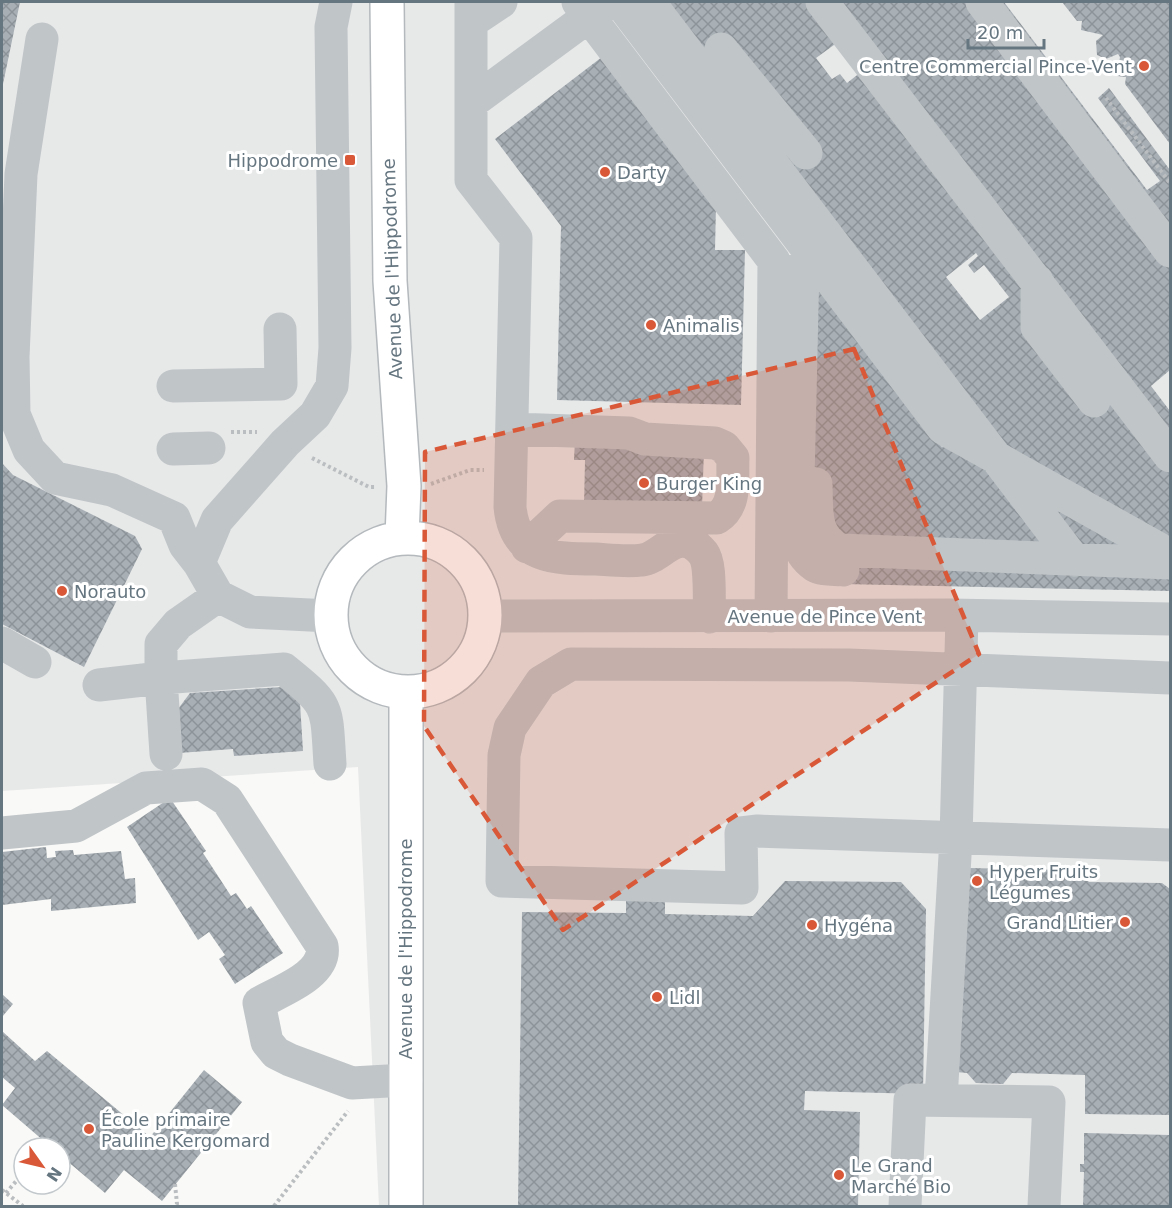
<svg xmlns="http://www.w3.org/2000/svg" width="1172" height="1208" font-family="'DejaVu Sans',sans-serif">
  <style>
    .built { fill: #e7e8e8 }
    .building { fill: url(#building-cross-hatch); fill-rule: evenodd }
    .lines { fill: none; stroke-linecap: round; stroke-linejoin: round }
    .major-casing { stroke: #b4b9bd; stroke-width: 36 }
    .path { stroke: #bbbec0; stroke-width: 4; stroke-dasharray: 3 3; stroke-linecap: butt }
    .minor { stroke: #c0c5c8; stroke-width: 33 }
    .major { stroke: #fff; stroke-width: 33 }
    .marked { fill: #d95837; fill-opacity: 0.2; stroke: #d95837; stroke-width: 4.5; stroke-dasharray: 12 8; stroke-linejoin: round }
    .poi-dot { fill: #d95837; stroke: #fff; stroke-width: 2 }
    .labels { text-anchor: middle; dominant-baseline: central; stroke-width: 6; stroke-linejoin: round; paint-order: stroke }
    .poi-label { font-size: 18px; fill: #667680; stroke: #fff; text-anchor: start }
    .street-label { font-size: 18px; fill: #667680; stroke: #fff }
  </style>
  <defs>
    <pattern id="building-cross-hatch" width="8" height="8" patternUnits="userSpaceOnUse" patternTransform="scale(1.5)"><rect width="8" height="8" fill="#a8b0b6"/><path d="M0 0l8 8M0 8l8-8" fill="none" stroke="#8d9499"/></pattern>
  </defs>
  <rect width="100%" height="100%" fill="#f9f9f7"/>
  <path class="built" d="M2 2H1170V1206H379L358 767 2 791Z"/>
  <path class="building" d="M2 2H20L3 84H2Z
    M637 2H1004L1147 190 1160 181 1098 98 1109 88 1170 170V370L1151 386 1170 411V591L842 584 790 535 797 212ZM838 42 861 72 847 83 840 74 832 79 816 58ZM976 253 978 256 968 265 974 273 984 265 1009 297 980 320 946 277ZM918 417 962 431 942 447Z
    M1062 2H1170V144L1125 84 1126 77 1117 76 1120 57 1118 54 1106 59 1097 55 1096 41 1103 35 1081 30 1082 21H1077Z
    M602 57 716 205 715 250H745L741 405 557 400 561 226 495 139Z
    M575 439 704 449 702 508 584 506 585 460H574Z
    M2 463 13 475 135 536 142 549 84 667 2 624Z
    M283 687 300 703 303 751 234 756 233 749 179 753 175 713 190 693Z
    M170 798 206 851 203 853 231 896 236 893 247 909 251 906 283 953 235 984 219 959 225 955 209 932 198 940 127 827Z
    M46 847 47 858 56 857 55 851 73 850 74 855 121 851 125 879 135 878 136 903 51 911V899L2 905V852Z
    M969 868 1076 870 1089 882 1162 883 1170 889V1115L1085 1114V1075L1012 1073 1003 1084 976 1083 967 1073 956 1072Z
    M785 881 901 882 926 909 923 1094 805 1091 804 1110 860 1112 858 1206H518L522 912 626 913V899L665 900V914L753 916Z
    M2 994 13 1004 2 1017Z
    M2 1031 35 1061 47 1051 150 1137 204 1070 242 1102 162 1201 124 1170 105 1193 60 1155V1148H52L2 1105 15 1088 2 1077Z
    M1084 1133 1170 1135V1206H1083L1084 1172H1080V1164H1084Z"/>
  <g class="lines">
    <g class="major-casing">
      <path id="major" d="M387 2 390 281 404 486 402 537
        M331 615a77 77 0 1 1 154 0a77 77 0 1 1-154 0Z
        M406 1206V692"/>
    </g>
    <path class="path" d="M1106 98 1170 183
      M231 432H257
      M312 458 369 487H375
      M431 484 470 470H484
      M44 1148 48 1144
      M175 1184 177 1204 175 1206
      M2 1190 23 1206
      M6 1193 24 1172
      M274 1206 348 1111"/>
    <path class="minor" d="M471 2V180L516 238 510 507C515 558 553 559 596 559 611 560 627 562 642 560 662 558 678 524 703 553 712 565 708 601 710 617
      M578 2 774 261 771 616
      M620 2 943 428 1170 555
      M649 2 1074 560
      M822 2 1170 456
      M982 2 1170 251
      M471 22 501 2
      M42 39 21 174 13 357 14 414 29 450 55 478 112 490 174 518 185 545 199 563
      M721 49 806 153
      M471 103 607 3
      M830 251 803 265 798 480 816 484C817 511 813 536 840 550L1170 563
      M1037 281V327L1094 401
      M173 386 281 384 280 329
      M513 429 629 433 645 439 715 443 724 447 733 458C732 480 737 505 717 518L560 516 527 547
      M173 449 209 448
      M797 497C795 521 791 550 815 566 821 570 835 569 843 570
      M330 616 250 612 218 596 199 563 217 520 285 443 315 415 332 386 335 348 331 27 336 2
      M485 616 951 615 1170 619
      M2 643 35 662
      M1170 678 849 665 571 664 541 682 510 728 504 755 502 881 742 888 741 833 758 831 1170 845
      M99 685 161 678V644L178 624 218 596
      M166 754 161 678 284 669C331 707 326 705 330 764
      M2 833 76 826 146 788 202 784 227 800 322 946C327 975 280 991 259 1003L267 1042 276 1053 290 1060 352 1083 406 1080
      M941 1100 956 838 962 616
      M905 1206 910 1100 1049 1102 1044 1206"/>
    <use href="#major" class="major"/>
  </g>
  <path class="marked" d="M854 349 979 654 563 930 424 726 425 452Z"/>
  <g class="poi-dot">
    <circle cx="1144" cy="66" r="6"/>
    <rect x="344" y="154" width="12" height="12" rx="3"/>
    <circle cx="605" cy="172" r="6"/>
    <circle cx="651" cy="325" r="6"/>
    <circle cx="644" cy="483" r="6"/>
    <circle cx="62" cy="591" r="6"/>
    <circle cx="977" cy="881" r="6"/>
    <circle cx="1125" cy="922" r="6"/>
    <circle cx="812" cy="925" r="6"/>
    <circle cx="657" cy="997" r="6"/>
    <circle cx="89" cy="1129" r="6"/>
    <circle cx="839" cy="1175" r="6"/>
  </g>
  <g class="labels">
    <g class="poi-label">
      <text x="1132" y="66" text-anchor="end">Centre Commercial Pince-Vent</text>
      <text x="338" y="160" text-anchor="end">Hippodrome</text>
      <text x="617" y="172">Darty</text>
      <text x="663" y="325">Animalis</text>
      <text x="656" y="483">Burger King</text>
      <text x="74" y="591">Norauto</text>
      <text x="989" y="871">Hyper Fruits<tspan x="989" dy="21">Légumes</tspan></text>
      <text x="1113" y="922" text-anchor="end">Grand Litier</text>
      <text x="824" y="925">Hygéna</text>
      <text x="669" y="997">Lidl</text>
      <text x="101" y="1119">École primaire<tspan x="101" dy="21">Pauline Kergomard</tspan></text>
      <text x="851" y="1165">Le Grand<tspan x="851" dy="21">Marché Bio</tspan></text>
    </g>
    <g class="street-label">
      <text transform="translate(392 269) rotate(-92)">Avenue de l'Hippodrome</text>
      <text x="825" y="616">Avenue de Pince Vent</text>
      <text transform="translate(405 949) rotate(-90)">Avenue de l'Hippodrome</text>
    </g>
  </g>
  <rect width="1172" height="1208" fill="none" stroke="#667680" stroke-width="6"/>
  <g transform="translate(42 1166) rotate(124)"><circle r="28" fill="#ffffff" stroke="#c2c8cc" stroke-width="1.5"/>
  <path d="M0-4.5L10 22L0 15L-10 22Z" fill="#d95837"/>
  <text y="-9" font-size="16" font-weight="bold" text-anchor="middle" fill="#667680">N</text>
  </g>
  <path d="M968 39v9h76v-9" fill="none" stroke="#667680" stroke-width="3"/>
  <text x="977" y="39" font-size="18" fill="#667680" stroke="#ffffff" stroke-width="4.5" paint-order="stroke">20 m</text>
</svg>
